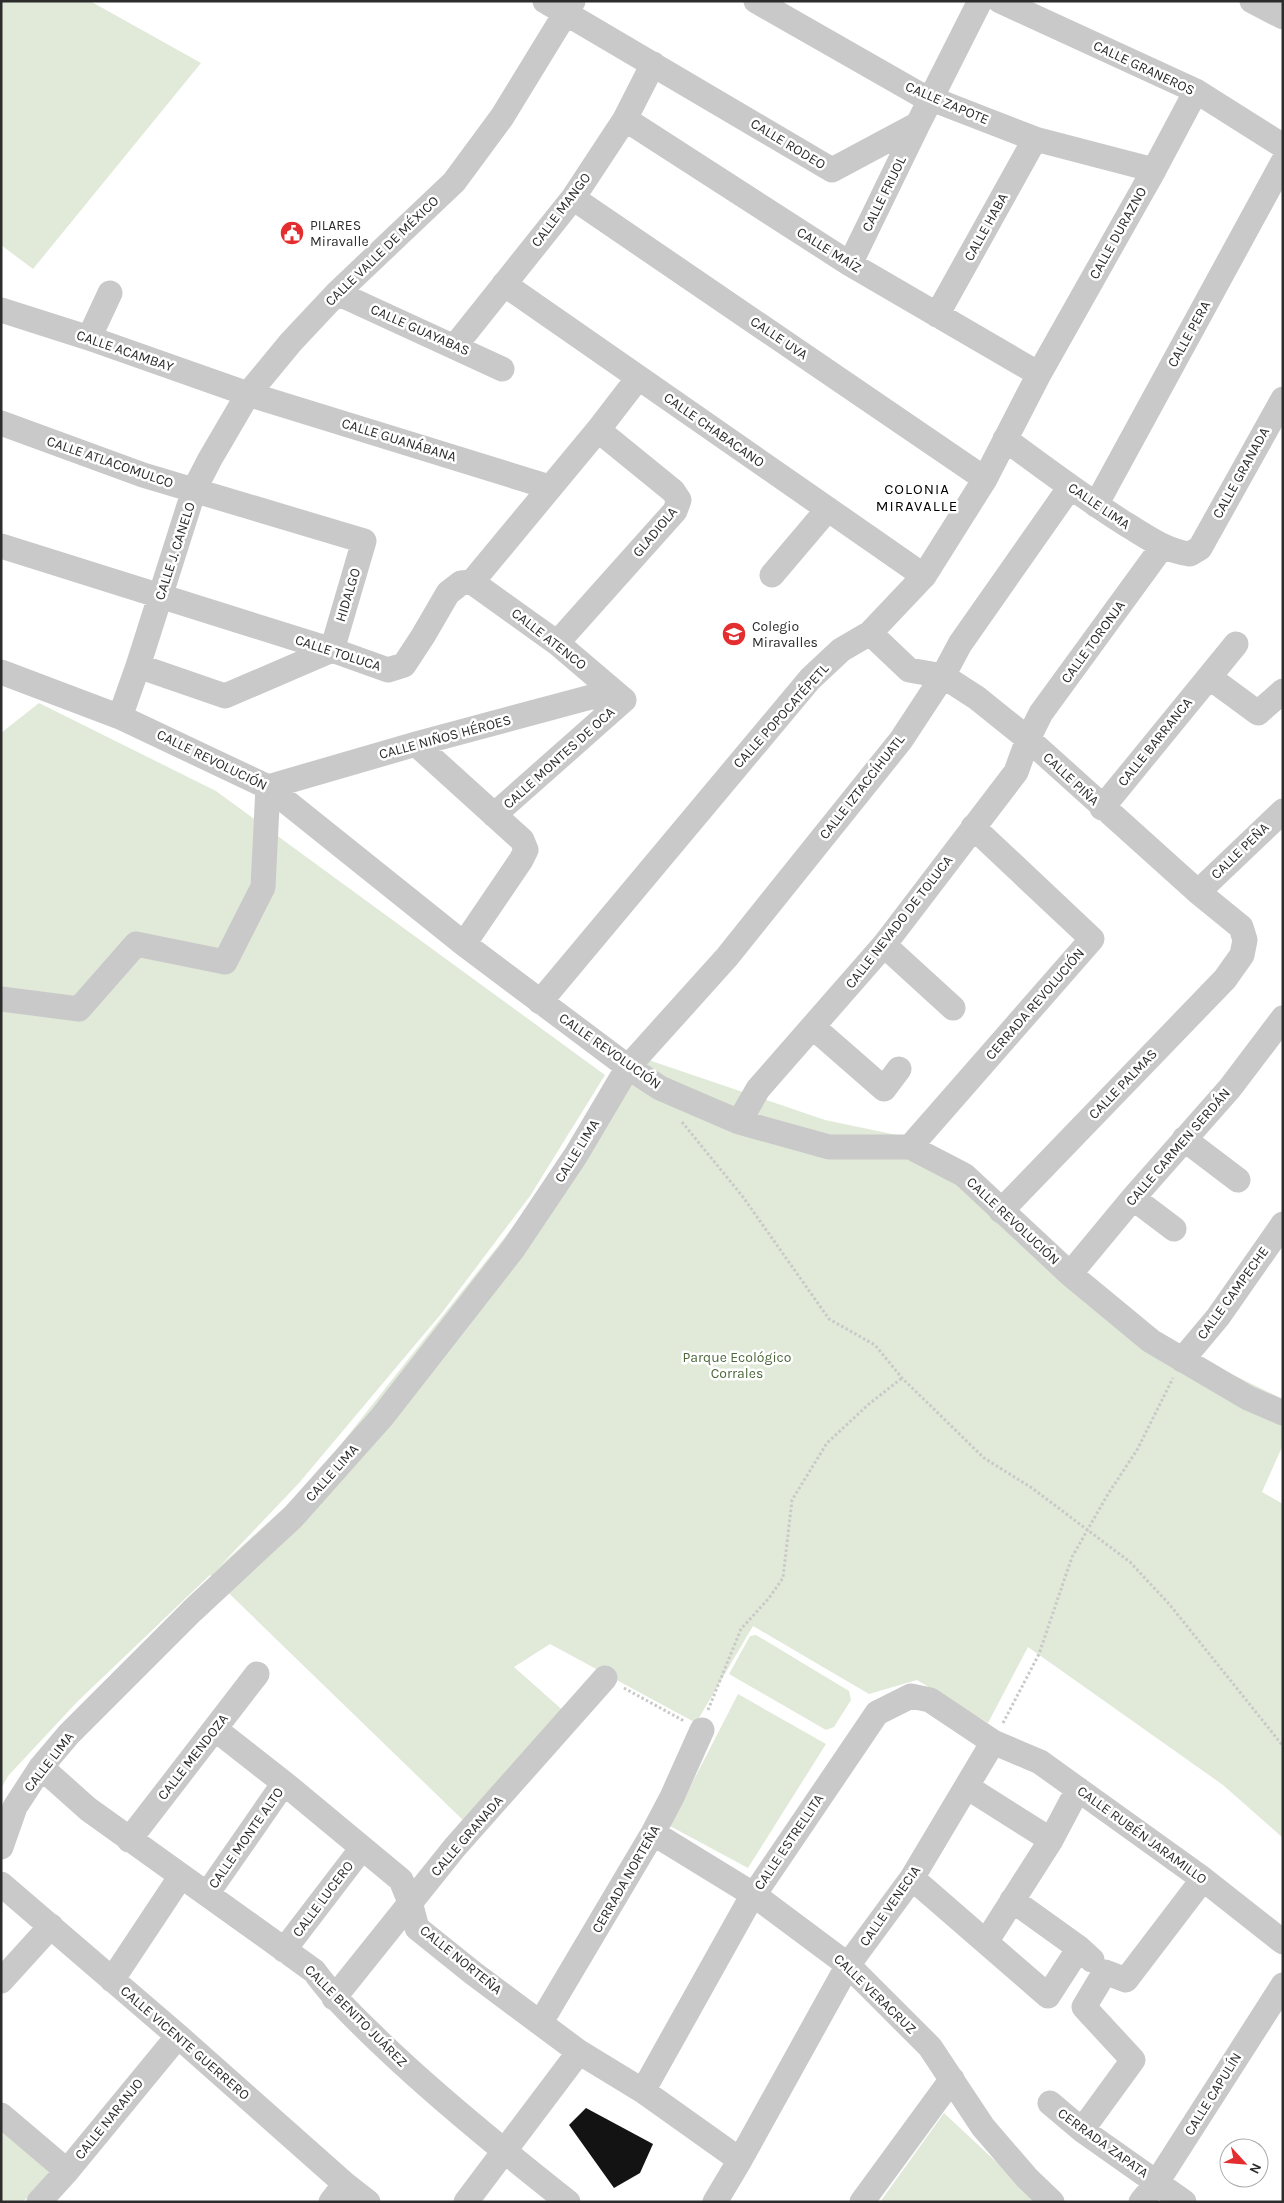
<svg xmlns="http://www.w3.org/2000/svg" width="1284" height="2203" font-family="Karla,sans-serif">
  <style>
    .green { fill: #e1ead9 }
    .building { fill: #131313 }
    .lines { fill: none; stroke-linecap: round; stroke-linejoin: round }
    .path { stroke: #c9c9c9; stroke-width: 3; stroke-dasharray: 2.5 2.5; stroke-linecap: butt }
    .minor { stroke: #c9c9c9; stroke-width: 25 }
    .labels { text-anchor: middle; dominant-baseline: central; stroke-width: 5; stroke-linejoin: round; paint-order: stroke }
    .street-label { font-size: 14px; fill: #2c2c2c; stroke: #fff }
    .poi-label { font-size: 14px; fill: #2c2c2c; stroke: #fff; text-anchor: start }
    .park-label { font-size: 14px; fill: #4c673a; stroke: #fff }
    .neighbourhood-label { font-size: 15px; letter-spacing: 1px; fill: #000; stroke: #fff }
  </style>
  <rect width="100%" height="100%" fill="#fff"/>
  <path class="green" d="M1 1H90L201 63 33 269 1 245Z
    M39 703 216 791 605 1075 530 1196 441 1314 299 1483 219 1567 308 1486 562 1165 631 1054 825 1120 916 1139 1180 1349 1283 1399V1445L1262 1492 1283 1504V1838L1223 1785 1028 1647 988 1723 917 1680 869 1694 753 1626 696 1723 550 1644 514 1667 567 1714 467 1824 210 1575 78 1701 8 1776 1 1789V733Z
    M756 1635 849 1691 851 1700 834 1727 826 1730 729 1674 750 1636Z
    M738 1694 826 1744 748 1868 670 1826Z
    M944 2113 1039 2202H880Z
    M1 2123 53 2169 23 2202H1Z"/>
  <path class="building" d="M586 2108 653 2144 640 2173 614 2188 569 2125Z"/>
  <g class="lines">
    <path class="path" d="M682 1122 743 1197 829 1319 875 1345 902 1378 984 1458 1032 1488 1130 1562 1170 1605 1283 1746
      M624 1688 684 1721
      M708 1710 741 1629 769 1598 783 1578 792 1500 827 1443 869 1404 902 1378
      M1003 1723 1039 1654 1072 1557 1108 1494 1137 1450 1173 1378"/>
    <path class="minor" d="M545 1 832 170 918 124 980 1
      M756 1 919 94 1035 139 1154 170
      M1000 1 1196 91 1283 146
      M1252 1 1283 17
      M625 119 850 264 1039 374
      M573 198 985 479
      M850 264 918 124
      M504 284 924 576
      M337 293 502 369
      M1 310 89 338 248 394 549 487
      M937 315 1035 139
      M89 338 110 293
      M455 346 573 198 625 119 653 64
      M1 423 143 475 364 541 332 650
      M1005 439C1044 468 1083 497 1124 523 1146 536 1165 551 1190 554L1200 548 1283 399
      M1096 505 1283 162
      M1 546 332 650 388 670 404 665 423 636 448 593 461 583 472 582 598 430 638 378
      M772 575 828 509
      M472 582 557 643 624 700
      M870 633 909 670 943 676 977 698 1028 739 1198 892 1241 927 1245 940 1242 955 1225 979 1001 1211
      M557 643 675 511 679 500 673 491 598 430
      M138 666 225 696 332 650
      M1 672 120 717 268 787 464 944 628 1067 660 1088 739 1122 829 1147H910L964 1175 1070 1274 1151 1341 1248 1398 1283 1413
      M1209 677 1258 713 1283 691
      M120 717 138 666 194 490 210 459 248 394 291 342 337 293 454 182 502 117 573 1
      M416 744 522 840 526 850 521 860 464 944
      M1102 808 1236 644
      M494 815 624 700
      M1198 892 1283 811
      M884 945 953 1008
      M1 999 79 1009 136 944 225 962 263 887 268 787 416 744 591 697 624 700
      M540 1002 810 679 841 650 870 633 924 576 985 479 1039 374 1154 170 1196 91
      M813 1027 884 1089 899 1069
      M739 1122 758 1089 884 945 1016 772 1028 739 1041 713 1162 547
      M1184 1139 1238 1180
      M910 1147 1092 939 973 827
      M1133 1198 1174 1229
      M1070 1274 1133 1198 1230 1088 1283 1018
      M1182 1360 1218 1317 1283 1224
      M215 1729 284 1783 401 1880 410 1902 417 1928 473 1973 579 2052 643 2091 740 2160
      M41 1767 88 1809 314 1971C336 2001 360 2023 387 2049 444 2103 506 2153 568 2202
      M967 1787 1051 1840
      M653 1833 754 1895 848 1965 930 2047 983 2127 1027 2178 1052 2202
      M129 1840 257 1674
      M1 1847 15 1807 41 1767 69 1734 192 1611 293 1517 382 1417 513 1249 576 1155 628 1067 727 957 901 740 943 676 960 644 1070 487
      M912 1878 1048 1996 1079 1948
      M1 1884 178 2036 345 2184 368 2202
      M207 1894 284 1783
      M1012 1900 1079 1948 1092 1960
      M986 1942 1051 1840 1078 1789
      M284 1950 362 1848
      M112 1980 181 1876
      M1 1981 51 1926
      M334 1998 455 1847 605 1678
      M541 2022 653 1833 672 1797 702 1730
      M643 2091 747 1905 877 1713 911 1696 930 1700 993 1742 1040 1762 1203 1879 1283 1942
      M1050 2103 1082 2130 1184 2202
      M1 2115 67 2171
      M1082 2130 1133 2060 1084 2007 1105 1972 1126 1980 1203 1879
      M39 2202 67 2171 178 2036
      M331 2202 345 2184
      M466 2202 579 2052
      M715 2202 740 2160 848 1965 912 1878 993 1742
      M862 2202 952 2079
      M1141 2202 1157 2182 1283 1985"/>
  </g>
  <defs>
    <g id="civic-disc" transform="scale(1.25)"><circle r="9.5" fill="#e42d2f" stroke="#fff"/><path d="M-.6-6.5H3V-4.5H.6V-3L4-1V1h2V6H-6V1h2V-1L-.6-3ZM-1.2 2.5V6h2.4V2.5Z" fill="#fff"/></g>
    <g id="school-disc" transform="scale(1.25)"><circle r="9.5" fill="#e42d2f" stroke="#fff"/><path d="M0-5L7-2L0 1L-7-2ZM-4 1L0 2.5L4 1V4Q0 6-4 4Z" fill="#fff"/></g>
  </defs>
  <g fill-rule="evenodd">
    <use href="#civic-disc" x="292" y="233"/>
    <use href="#school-disc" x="734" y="634"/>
  </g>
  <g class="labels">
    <g class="street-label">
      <text transform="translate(1144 68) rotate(25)">CALLE GRANEROS</text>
      <text transform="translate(947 103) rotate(23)">CALLE ZAPOTE</text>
      <text transform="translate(788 144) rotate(31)">CALLE RODEO</text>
      <text transform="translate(884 194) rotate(-64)">CALLE FRIJOL</text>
      <text transform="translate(561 210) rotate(-53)">CALLE MANGO</text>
      <text transform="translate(986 227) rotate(-61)">CALLE HABA</text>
      <text transform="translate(1118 233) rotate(-61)">CALLE DURAZNO</text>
      <text transform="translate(829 250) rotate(32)">CALLE MAÍZ</text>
      <text transform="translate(382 251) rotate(-44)">CALLE VALLE DE MÉXICO</text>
      <text transform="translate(420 330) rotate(24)">CALLE GUAYABAS</text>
      <text transform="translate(1189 334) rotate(-61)">CALLE PERA</text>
      <text transform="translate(779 338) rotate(34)">CALLE UVA</text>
      <text transform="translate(125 351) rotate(19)">CALLE ACAMBAY</text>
      <text transform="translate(714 430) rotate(35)">CALLE CHABACANO</text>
      <text transform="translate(399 440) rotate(17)">CALLE GUANÁBANA</text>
      <text transform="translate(110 462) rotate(19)">CALLE ATLACOMULCO</text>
      <text transform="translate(1241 473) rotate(-61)">CALLE GRANADA</text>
      <text transform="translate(1099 506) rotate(34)">CALLE LIMA</text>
      <text transform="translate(655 532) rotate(-50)">GLADIOLA</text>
      <text transform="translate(175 551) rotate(-72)">CALLE J. CANELO</text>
      <text transform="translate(348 595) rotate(-73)">HIDALGO</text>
      <text transform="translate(549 639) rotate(38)">CALLE ATENCO</text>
      <text transform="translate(1093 642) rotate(-54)">CALLE TORONJA</text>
      <text transform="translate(338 653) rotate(18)">CALLE TOLUCA</text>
      <text transform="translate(781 716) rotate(-48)">CALLE POPOCATÉPETL</text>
      <text transform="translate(445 737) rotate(-15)">CALLE NIÑOS HÉROES</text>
      <text transform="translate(1155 742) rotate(-51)">CALLE BARRANCA</text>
      <text transform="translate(559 758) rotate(-42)">CALLE MONTES DE OCA</text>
      <text transform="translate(212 760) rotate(26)">CALLE REVOLUCIÓN</text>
      <text transform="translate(1071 779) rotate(43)">CALLE PIÑA</text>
      <text transform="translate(862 787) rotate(-52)">CALLE IZTACCÍHUATL</text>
      <text transform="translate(1240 851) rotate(-44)">CALLE PEÑA</text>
      <text transform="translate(899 922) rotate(-52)">CALLE NEVADO DE TOLUCA</text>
      <text transform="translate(1035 1004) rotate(-49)">CERRADA REVOLUCIÓN</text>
      <text transform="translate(610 1051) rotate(35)">CALLE REVOLUCIÓN</text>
      <text transform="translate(1123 1084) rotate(-46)">CALLE PALMAS</text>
      <text transform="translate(1178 1147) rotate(-49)">CALLE CARMEN SERDÁN</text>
      <text transform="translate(577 1151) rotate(-58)">CALLE LIMA</text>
      <text transform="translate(1013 1221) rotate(43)">CALLE REVOLUCIÓN</text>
      <text transform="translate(1233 1293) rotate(-54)">CALLE CAMPECHE</text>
      <text transform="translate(332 1473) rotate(-48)">CALLE LIMA</text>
      <text transform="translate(193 1757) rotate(-52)">CALLE MENDOZA</text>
      <text transform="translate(49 1762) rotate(-52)">CALLE LIMA</text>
      <text transform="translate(1142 1835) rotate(36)">CALLE RUBÉN JARAMILLO</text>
      <text transform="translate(467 1836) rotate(-49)">CALLE GRANADA</text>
      <text transform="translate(246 1838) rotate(-55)">CALLE MONTE ALTO</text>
      <text transform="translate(789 1842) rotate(-56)">CALLE ESTRELLITA</text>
      <text transform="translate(626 1879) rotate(-60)">CERRADA NORTEÑA</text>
      <text transform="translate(323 1899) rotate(-53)">CALLE LUCERO</text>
      <text transform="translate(890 1906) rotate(-55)">CALLE VENECIA</text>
      <text transform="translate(461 1960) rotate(39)">CALLE NORTEÑA</text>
      <text transform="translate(875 1994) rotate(44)">CALLE VERACRUZ</text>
      <text transform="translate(356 2016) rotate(45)">CALLE BENITO JUÁREZ</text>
      <text transform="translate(185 2043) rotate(41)">CALLE VICENTE GUERRERO</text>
      <text transform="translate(1213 2094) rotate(-58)">CALLE CAPULÍN</text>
      <text transform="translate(109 2119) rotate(-51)">CALLE NARANJO</text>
      <text transform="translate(1103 2143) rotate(36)">CERRADA ZAPATA</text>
    </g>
    <g class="poi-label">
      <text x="310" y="225">PILARES<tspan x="310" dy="16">Miravalle</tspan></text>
      <text x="752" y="626">Colegio<tspan x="752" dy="16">Miravalles</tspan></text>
    </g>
    <g class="park-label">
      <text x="737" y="1357">Parque Ecológico<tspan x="737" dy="16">Corrales</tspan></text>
    </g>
    <g class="neighbourhood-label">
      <text x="917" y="489">COLONIA<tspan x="917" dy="17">MIRAVALLE</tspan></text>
    </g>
  </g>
  <rect width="1284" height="2203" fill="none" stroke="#2c2c2c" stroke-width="5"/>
  <g transform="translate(1244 2163) rotate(116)"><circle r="24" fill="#ffffff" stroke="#ababab"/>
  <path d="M0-4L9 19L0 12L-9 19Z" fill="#e42d2f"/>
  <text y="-8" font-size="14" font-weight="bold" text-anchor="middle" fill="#2c2c2c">N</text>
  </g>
</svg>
